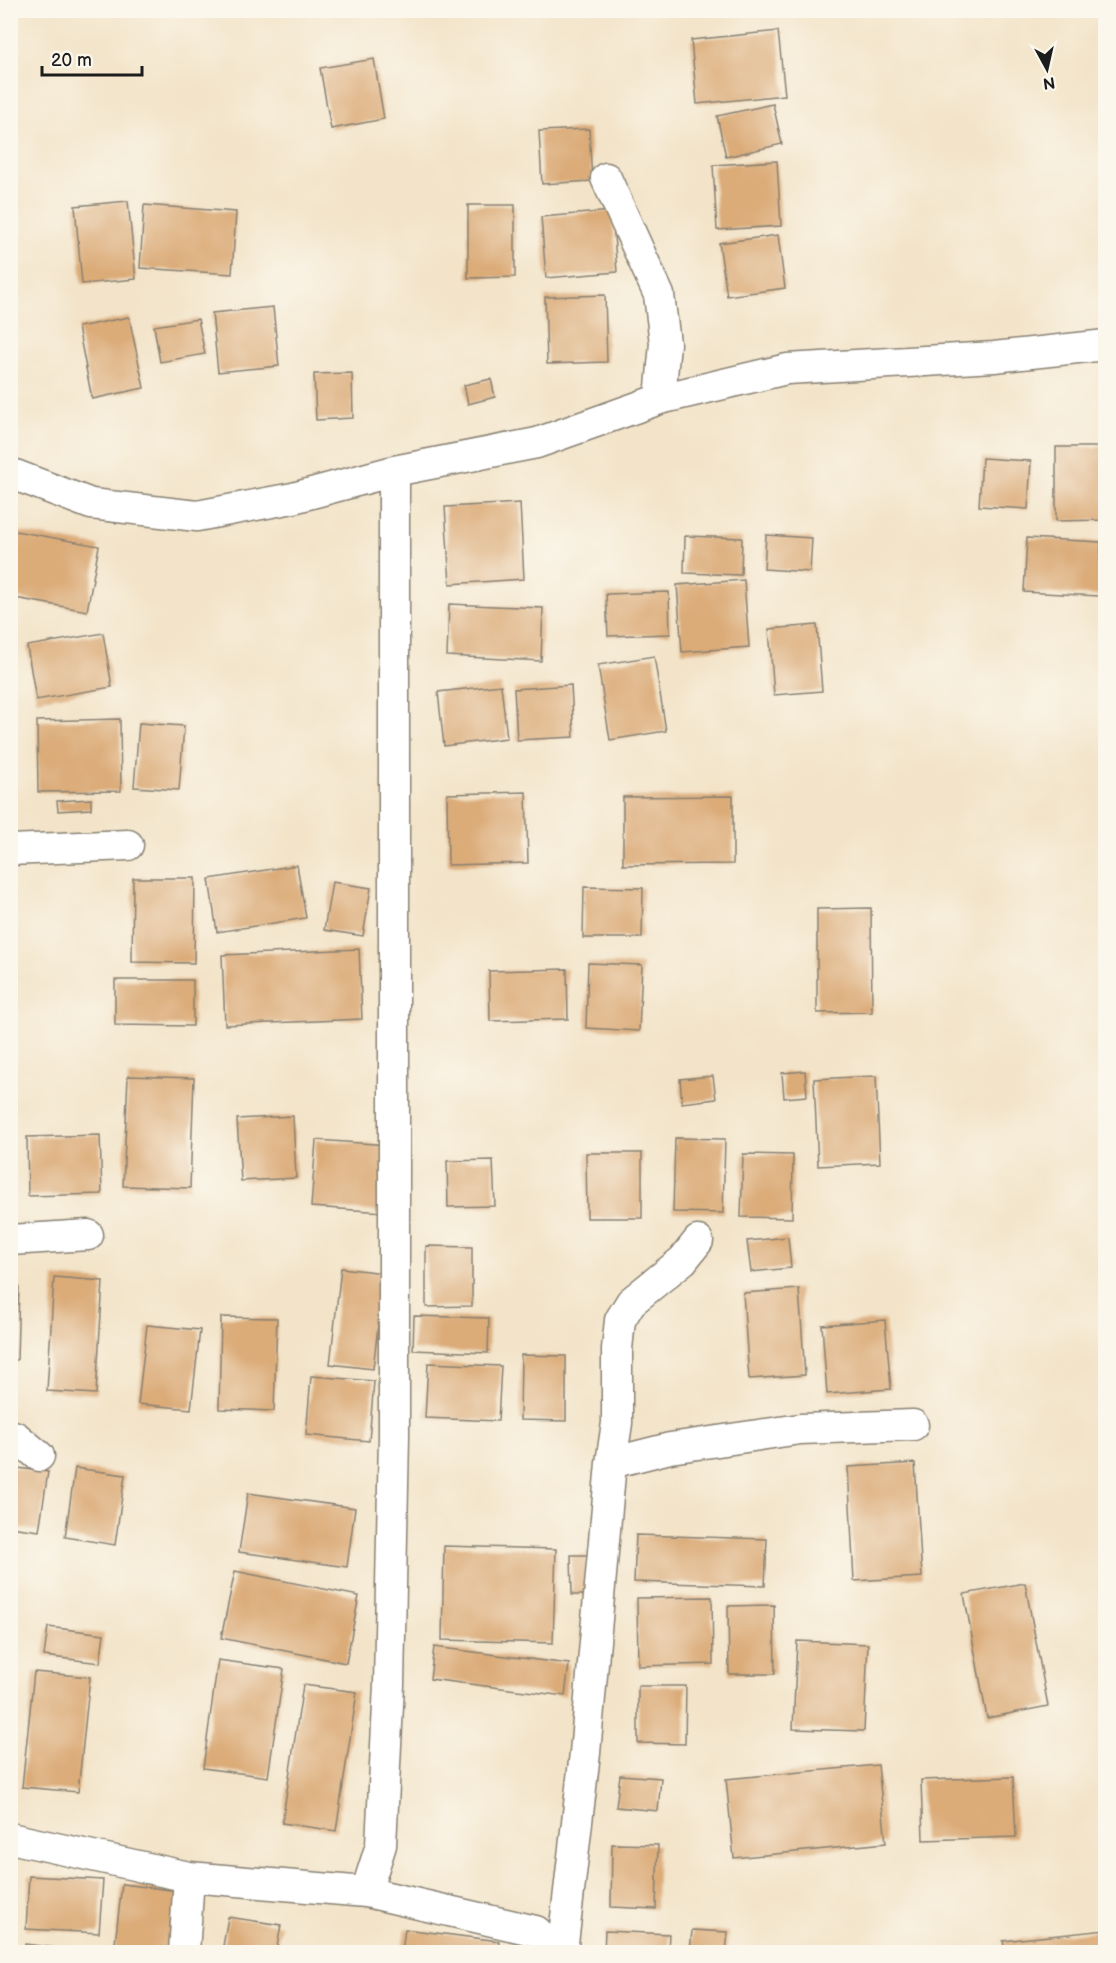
<svg xmlns="http://www.w3.org/2000/svg" width="1116" height="1963" font-family="'Balsamiq Sans',sans-serif">
  <style>
    .building { fill: #dbab78 }
    .lines { fill: none; stroke-linecap: round; stroke-linejoin: round }
    .minor-casing { stroke: #888072; stroke-width: 33 }
    .minor { stroke: #fff; stroke-width: 30 }
  </style>
  <rect width="100%" height="100%" fill="#fbf7ec"/>
  <filter id="ink" filterUnits="userSpaceOnUse"><feTurbulence type="fractalNoise" baseFrequency=".0167" numOctaves="2"/><feDisplacementMap in="SourceGraphic" scale="12" xChannelSelector="R" yChannelSelector="G"/><feConvolveMatrix kernelMatrix="1 2 1 2 8 2 1 2 1" color-interpolation-filters="sRGB"/></filter>
  <filter id="wash" filterUnits="userSpaceOnUse"><feTurbulence type="fractalNoise" baseFrequency=".008" numOctaves="4" result="noise"/><feDisplacementMap in="SourceGraphic" scale="24" xChannelSelector="R" yChannelSelector="G"/><feGaussianBlur stdDeviation="1.35" result="paint"/><feColorMatrix in="noise" values="0 0 0 0 0 0 0 0 0 0 0 0 0 0 0 0 0 1.4 0 .05"/><feComposite in="paint" operator="in"/></filter>
  <g filter="url(#wash)">
    <rect width="100%" height="100%" fill="#f3e4c9"/>
    <g id="blocks">
      <path class="building" d="M778 31 785 95 697 104 691 40Z
        M374 59 384 119 331 129 320 68Z
        M773 104 782 144 726 157 717 116Z
        M589 129 592 181 542 184 539 131Z
        M777 161 781 226 717 230 713 165Z
        M128 201 136 279 82 284 75 206Z
        M144 205 236 212 232 274 140 268Z
        M468 205H515V277L468 278Z
        M612 211 617 272 546 278 541 217Z
        M778 235 785 288 727 296 719 243Z
        M605 295 607 362 547 364 545 297Z
        M273 307 279 366 218 372 212 313Z
        M129 317 144 388 92 399 78 327Z
        M198 319 205 354 160 362 154 326Z
        M352 373 353 418 316 420 314 374Z
        M491 379 495 397 468 404 464 385Z
        M1056 447H1106V520L1056 521Z
        M982 458 1031 461 1028 509 979 506Z
        M520 503 524 579 450 584 445 507Z
        M10 530 99 546 87 611 10 597Z
        M766 535 812 538 810 572 764 569Z
        M685 536 742 538 741 575 684 573Z
        M1027 538 1101 542 1099 596 1024 592Z
        M744 580 749 647 682 652 677 585Z
        M669 592 670 634 608 636 606 594Z
        M449 604 543 608 541 661 447 656Z
        M817 625 822 691 774 695 769 629Z
        M103 633 112 687 36 700 27 646Z
        M654 656 666 731 610 740 598 665Z
        M501 685 507 738 444 746 438 692Z
        M571 685 574 737 517 740 514 689Z
        M120 719 121 791 38 792 37 721Z
        M139 723 184 726 179 790 134 787Z
        M526 792 528 863 448 865 447 794Z
        M733 796V864L623 865V797Z
        M91 799V809L58 811 57 801Z
        M297 865 306 918 217 932 209 879Z
        M133 878H195L194 963 132 962Z
        M332 882 371 888 363 936 324 930Z
        M584 887 643 888 642 938H583Z
        M871 908 872 1012 817 1013V909Z
        M359 949 362 1019 225 1025 222 955Z
        M588 963 642 965 639 1031 586 1028Z
        M567 969 568 1019 490 1021 489 971Z
        M115 980H193V1026L115 1025Z
        M805 1071 807 1096 784 1098 782 1073Z
        M128 1076 194 1078 190 1188 123 1186Z
        M713 1076 716 1099 682 1103 680 1079Z
        M876 1076 880 1163 818 1166 814 1079Z
        M293 1116 296 1178 241 1181 237 1119Z
        M100 1135 102 1194 28 1196 27 1137Z
        M675 1138 725 1139 723 1213 673 1212Z
        M316 1140 389 1145 384 1212 311 1207Z
        M586 1153H642V1218H587Z
        M743 1154 793 1155 792 1218 741 1217Z
        M493 1160 495 1206 448 1207 447 1161Z
        M788 1237 791 1268 751 1272 747 1241Z
        M426 1246 472 1247V1306L426 1307Z
        M341 1268 384 1273 373 1369 330 1364Z
        M54 1277 103 1281 96 1394 47 1391Z
        M10 1286H19L17 1360H10Z
        M799 1289 805 1375 749 1379 743 1293Z
        M414 1316 489 1318 488 1353 413 1350Z
        M221 1317 277 1318 274 1411 219 1409Z
        M885 1320 891 1389 827 1394 822 1325Z
        M147 1325 200 1330 191 1409 138 1404Z
        M521 1355 566 1356V1421L520 1420Z
        M428 1363 501 1366 498 1421 425 1418Z
        M311 1376 374 1381 369 1441 306 1435Z
        M915 1463 922 1577 854 1581 848 1467Z
        M10 1467 48 1472 39 1531 10 1527Z
        M75 1468 125 1475 115 1545 65 1537Z
        M248 1493 355 1508 347 1567 239 1552Z
        M636 1535 767 1539 765 1586 634 1582Z
        M444 1546 556 1549 553 1643 442 1640Z
        M571 1555H587L588 1595H572Z
        M235 1571 359 1596 346 1663 221 1638Z
        M1025 1583 1048 1706 987 1718 964 1594Z
        M712 1597 713 1664 638 1666 637 1598Z
        M774 1605 775 1674H729L728 1606Z
        M48 1627 104 1634 100 1663 44 1656Z
        M797 1641 868 1644 864 1731 793 1729Z
        M434 1647 569 1664 565 1696 430 1679Z
        M218 1660 284 1669 268 1777 203 1768Z
        M34 1672 90 1677 78 1792 22 1787Z
        M303 1685 357 1692 336 1831 282 1823Z
        M638 1686H686L685 1744 638 1743Z
        M878 1765 886 1843 734 1858 726 1779Z
        M620 1775 661 1778 658 1811 616 1807Z
        M1013 1777 1016 1837 923 1840 921 1780Z
        M612 1844 658 1845 656 1909 611 1907Z
        M29 1876 103 1880 99 1933 26 1929Z
        M122 1884 179 1891 172 1952H114Z
        M228 1917 281 1925 276 1952H222Z
        M405 1929 499 1941 498 1952H402Z
        M692 1930 728 1932 726 1952H690Z
        M1106 1930V1952H1005L1003 1941Z
        M605 1931 669 1934 668 1952H604Z
        M25 1944 80 1951V1952H23Z"/>
    </g>
  </g>
  <g filter="url(#ink)">
    <use href="#blocks" fill-opacity="0" stroke="#888072" stroke-width="1.5"/>
    <g class="lines">
      <g class="minor-casing">
        <path id="minor" d="M606 178 659 295 665 343 660 399
          M10 473 91 504 197 516 293 498 394 471 537 443 660 399 787 369 994 357 1106 345
          M10 850 128 845
          M10 1240 88 1235
          M10 1435 16 1437 39 1456
          M611 1463 670 1448 800 1429 913 1425
          M10 1838 189 1877 366 1892 536 1931 559 1952
          M366 1892 381 1845 389 1685 394 1436V471
          M184 1952 189 1877
          M562 1952 585 1753 611 1463 617 1423V1349L620 1320 631 1302 683 1260 698 1241"/>
      </g>
      <use href="#minor" class="minor"/>
    </g>
  </g>
  <rect width="1116" height="1963" fill="none" stroke="#fbf7ec" stroke-width="36"/>
  <g transform="translate(1047 69) rotate(172)" stroke="#fbf7ec" stroke-width="4.5" paint-order="stroke">
  <path d="M0-4.5L10 22L0 15L-10 22Z" fill="#1c1c1c"/>
  <text y="-9" font-size="16" font-weight="bold" text-anchor="middle" fill="#1c1c1c">N</text>
  </g>
  <path d="M42 66v9h100v-9" fill="none" stroke="#1c1c1c" stroke-width="3"/>
  <text x="51" y="66" font-size="18" fill="#1c1c1c" stroke="#fbf7ec" stroke-width="4.5" paint-order="stroke">20 m</text>
</svg>
